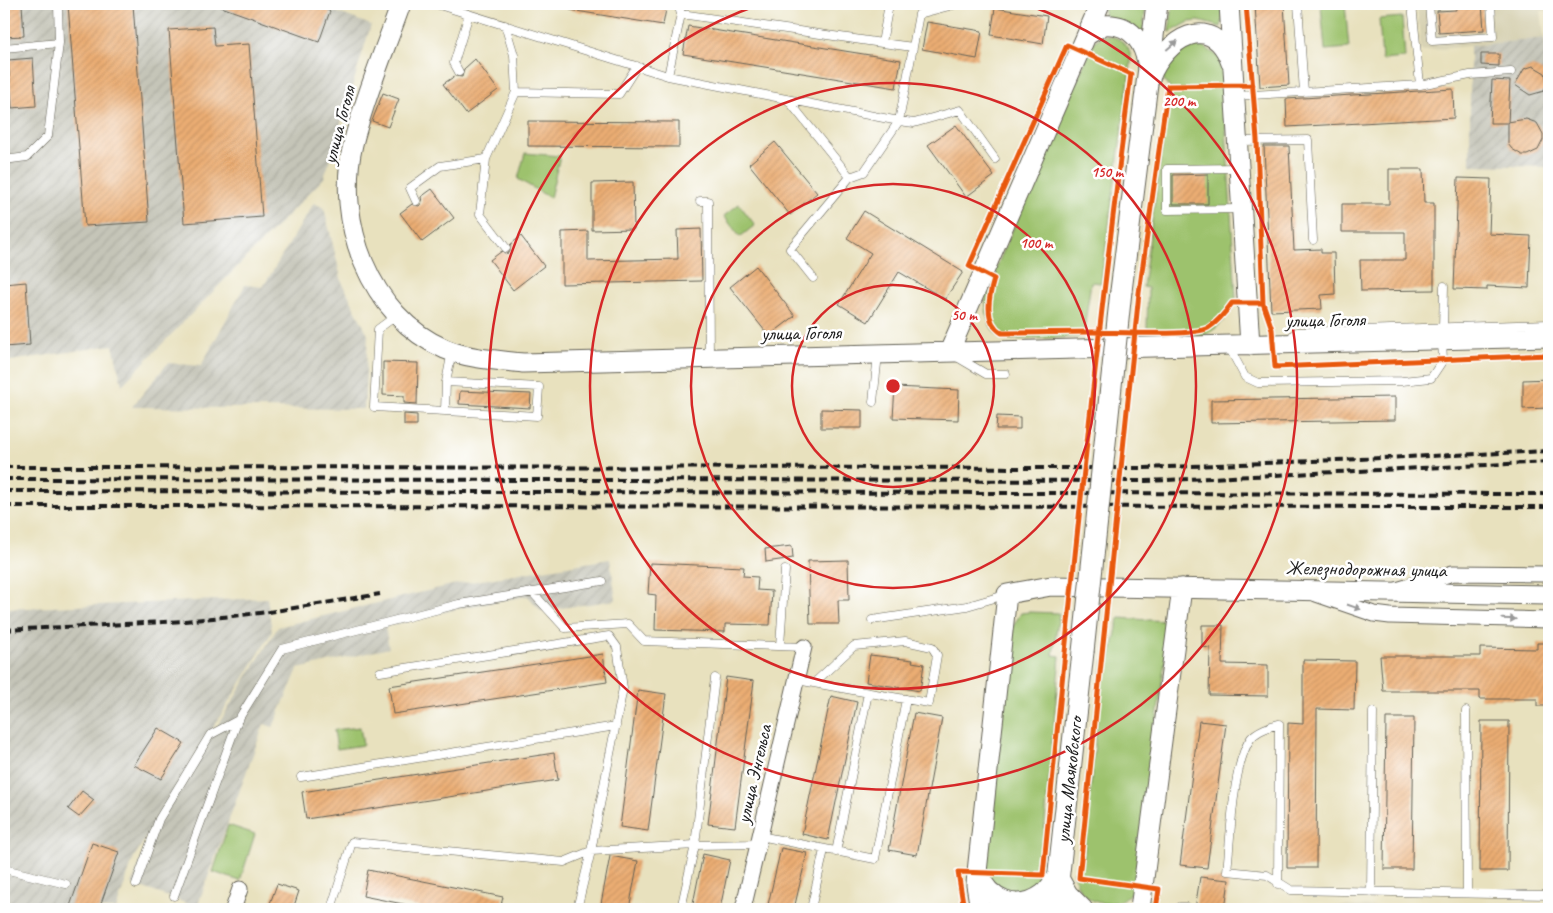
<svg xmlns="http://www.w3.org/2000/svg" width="1553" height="913" font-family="Caveat,sans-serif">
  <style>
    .built { fill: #d6d0b1 }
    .industrial { fill: url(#industrial-furrows) }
    .green { fill: #9dc26d; stroke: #5c6f44 }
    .building { fill: url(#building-hatch) }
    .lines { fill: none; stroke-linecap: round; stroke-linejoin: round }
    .service-casing { stroke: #636155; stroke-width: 9 }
    .minor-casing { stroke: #636155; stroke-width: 17 }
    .tertiary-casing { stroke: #636155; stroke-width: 21 }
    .secondary-casing { stroke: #636155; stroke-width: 23 }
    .service { stroke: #fff; stroke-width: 8 }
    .minor { stroke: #fff; stroke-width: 15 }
    .tertiary { stroke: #fff; stroke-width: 19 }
    .secondary { stroke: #fff; stroke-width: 21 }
    .rail { stroke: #1c1c1c; stroke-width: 4; stroke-dasharray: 8 4; stroke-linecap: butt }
    .secondary-bridge-casing { stroke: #636155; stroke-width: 23; stroke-linecap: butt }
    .secondary-bridge { stroke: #fff; stroke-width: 21 }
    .cycleway-casing { stroke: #fff; stroke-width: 8 }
    .cycleway { stroke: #e8590c; stroke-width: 5 }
    .oneway { fill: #999 }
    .ring { fill: none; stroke: #d62828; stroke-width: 2.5 }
    .labels { text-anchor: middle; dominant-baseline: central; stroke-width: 5; stroke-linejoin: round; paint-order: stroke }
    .street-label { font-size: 20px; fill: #1c1c1c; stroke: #fff }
    .centre { fill: #d62828; stroke: #fff; stroke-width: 2.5 }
    .ring-label { font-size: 15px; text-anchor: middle; font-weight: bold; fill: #d62828; stroke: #fff; stroke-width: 5; stroke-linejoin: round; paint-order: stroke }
  </style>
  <defs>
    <pattern id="industrial-furrows" width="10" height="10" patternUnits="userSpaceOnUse" patternTransform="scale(1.25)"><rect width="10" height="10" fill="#c5c5b8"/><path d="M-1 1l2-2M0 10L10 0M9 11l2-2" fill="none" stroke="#a9a99e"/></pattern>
    <pattern id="building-hatch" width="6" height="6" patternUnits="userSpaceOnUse" patternTransform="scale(1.25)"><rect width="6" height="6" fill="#ebad73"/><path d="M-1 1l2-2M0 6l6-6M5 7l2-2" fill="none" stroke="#c99463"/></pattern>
  </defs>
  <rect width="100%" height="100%" fill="#fff"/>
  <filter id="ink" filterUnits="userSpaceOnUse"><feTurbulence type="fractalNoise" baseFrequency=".02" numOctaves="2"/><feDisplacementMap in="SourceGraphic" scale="10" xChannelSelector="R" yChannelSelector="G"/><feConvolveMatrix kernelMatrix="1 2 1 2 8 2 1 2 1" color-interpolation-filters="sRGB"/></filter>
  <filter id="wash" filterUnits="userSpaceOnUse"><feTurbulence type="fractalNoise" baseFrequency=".0096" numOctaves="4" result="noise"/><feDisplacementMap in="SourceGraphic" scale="20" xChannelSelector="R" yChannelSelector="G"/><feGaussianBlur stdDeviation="1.12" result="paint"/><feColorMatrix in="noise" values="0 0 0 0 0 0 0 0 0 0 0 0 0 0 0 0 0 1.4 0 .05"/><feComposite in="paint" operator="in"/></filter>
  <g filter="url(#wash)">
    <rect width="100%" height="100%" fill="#e8e1be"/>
    <path class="built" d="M1417 4H1549V10L1541 11 1544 38 1421 51Z
      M1287 905 1508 909H1288Z"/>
    <path class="industrial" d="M4 4H315L371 25 324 178 122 385 113 345 4 362Z
      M1544 38 1549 73V167L1470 165V46Z
      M314 203 324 208 342 282 368 335 364 409 132 407 168 363 201 366 245 285 263 287Z
      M610 559 616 600 541 611 528 596 461 608 385 627 389 648 298 669 273 727 264 724 197 907 132 884 149 837 278 627 452 585Z
      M267 598 272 632 134 857 116 909H4V609Z"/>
    <path class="green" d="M1103 4H1146L1143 33 1105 21Z
      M1173 4H1226L1221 27 1199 21 1189 22 1171 32 1169 31Z
      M1345 4 1349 48 1325 50 1321 5Z
      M1402 17 1405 58 1382 60 1379 19Z
      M1103 36C1120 35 1132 46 1131 63L1101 283 1091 282 1083 337 1005 340C986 332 984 306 987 289L1094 41Z
      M1194 45 1203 46 1222 59 1236 298C1231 317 1216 331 1198 338L1150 339 1151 329 1147 328 1148 288 1143 287 1170 89 1162 77C1171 61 1176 50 1194 45Z
      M525 153 560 156 550 198 518 179Z
      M739 204 755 225 740 237 724 216Z
      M1029 612 1059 613 1053 655 1060 656 1041 867 1048 868 1040 887 1012 898 988 880 986 866 1013 626 1021 613Z
      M1119 618 1165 621 1169 630 1134 889C1117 913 1077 907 1074 871L1083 864 1103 660 1110 661Z
      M360 727 363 745 337 749 334 730Z
      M228 825 255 834 240 881 213 872Z"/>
    <g id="blocks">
      <path class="building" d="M4 4H22L24 36 4 37Z
        M68 4H133L149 222 85 226Z
        M213 4H309L330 11 319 42Z
        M571 4H667L663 25 570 10Z
        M1255 4H1284L1289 85 1260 87Z
        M1456 4H1482L1484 30 1439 33 1437 11 1456 10Z
        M995 8 1047 16 1043 44 991 35Z
        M927 22 982 31 977 59 922 49Z
        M688 26 901 60 896 88 683 54Z
        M213 27 215 46 249 44 262 217 184 223 169 30Z
        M1481 54H1499V66L1481 65Z
        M33 58 36 106 12 108 8 60Z
        M475 59 498 90 466 114 443 84 455 76 462 77 464 69Z
        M1533 66 1545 73 1547 82 1544 91 1530 95 1515 85 1524 69Z
        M1492 80 1510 81 1508 123H1490Z
        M1453 89 1454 118 1287 127 1286 99Z
        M383 93 399 99 388 127 372 121Z
        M1526 119 1537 123 1543 134V140L1538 150 1527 155H1522L1512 149 1508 144V122Z
        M528 121 679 122V147L528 146Z
        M956 125 994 176 966 197 928 145Z
        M775 142 817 193 790 215 749 164Z
        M1264 146H1289L1294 250 1321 249V253H1334L1335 294 1321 295 1322 309 1271 311Z
        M1389 169H1423L1424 203H1434V290L1361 291 1360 260H1405V232H1342V204H1389Z
        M1208 174V204H1173V175Z
        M1458 178 1491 179 1489 234 1531 236 1529 288 1487 286V290L1454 289Z
        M633 182 634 229 592 230V183Z
        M432 189 454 218 422 242 400 213 412 204 419 206 422 202 421 197Z
        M864 211 963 272 945 299 899 272 868 322 839 304 871 253 847 238Z
        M701 229 702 281 562 284V232L588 231V261L678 259 677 230Z
        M521 236 544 266 513 290 490 260 502 251 506 254 510 252V245Z
        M756 266 795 316 769 336 730 287Z
        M26 282 30 345 4 347V284Z
        M383 362 418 363 417 404 404 403V396L383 395Z
        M1549 379V408L1523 409V380Z
        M895 387 959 390 958 420 893 418Z
        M460 391 531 394 530 408 459 404Z
        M1395 397V420L1211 423V400Z
        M821 409 862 410V428H821Z
        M404 414 417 415V425H404Z
        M997 416 1020 417V429H996Z
        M792 546 793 558 766 562 765 549Z
        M848 560 849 600H838L839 624H810L808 561Z
        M650 563 744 567 743 576 758 577 757 590 772 591 770 625 725 624V632L655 630 656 595 648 594Z
        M1202 625H1223L1222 664 1268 665V696L1209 695 1210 648 1202 647Z
        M1537 643H1549V706H1537V699H1480V691H1383L1380 656H1480V648L1537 649Z
        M603 654 607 682 393 714 389 686Z
        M870 655 913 660 912 662 924 664 920 691 866 682Z
        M1303 660 1355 661 1354 710 1317 709 1316 868H1287L1288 723 1303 724Z
        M726 677 754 681 735 827 708 824Z
        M638 690 666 694 648 831 620 827Z
        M831 696 857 702 828 840 802 834Z
        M914 713 942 718 917 855 889 850Z
        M1386 718H1414L1412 869H1384Z
        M1199 721 1226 724 1207 868 1180 865Z
        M1481 721H1509L1508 871H1480Z
        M158 728 184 743 161 779 134 765Z
        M554 753 558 780 306 819 302 792Z
        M82 791 94 800 79 817 68 809Z
        M92 843 119 852 99 909H69Z
        M781 848 807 853 794 909H767Z
        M703 854 730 860 720 909H692Z
        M610 856 638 861 629 909H600Z
        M368 870 503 897 500 909H428L363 896Z
        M1200 877 1229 880 1225 909H1195Z
        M277 884 299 891 293 909H268Z"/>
    </g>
  </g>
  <g filter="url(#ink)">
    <use href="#blocks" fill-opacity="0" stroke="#636155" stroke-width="1"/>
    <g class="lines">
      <g class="service-casing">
        <path id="service" d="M436 4 668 76 899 121 864 172 850 177 790 249 813 278
          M889 4 882 43 913 47 899 121 914 123 960 110 995 159
          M1298 4 1304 92
          M1412 4 1420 85
          M1429 4 1432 41 1493 37 1491 4
          M681 14 882 43
          M913 47 919 14 957 4
          M4 48 59 43
          M459 72 454 63 469 14
          M668 76 681 14 678 4
          M516 92 619 94 637 66
          M1235 96 1420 85 1470 75 1511 72
          M788 100 850 177
          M1238 141 1308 140 1313 240
          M486 159 480 214 506 248
          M4 160 27 157 48 136 59 43 58 4
          M1238 168 1167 169V210L1241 209
          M416 201 410 188 440 166 486 159 516 92 514 55 505 25
          M700 201H708L709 358
          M397 315 378 329 374 407 445 411 446 382 452 351
          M1443 328 1444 286
          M1291 342 1293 335 1297 332 1549 324
          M1229 347 1245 377 1258 383 1402 381 1431 378 1443 360 1442 340
          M957 357 986 374H1006
          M873 402 878 354
          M445 411 537 416 539 387 446 382
          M532 592 565 628 628 624 644 641 804 647
          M872 620 967 606 1005 595
          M780 646 785 570
          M380 672 609 636 617 647 623 688 591 851 577 909
          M797 680C841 688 885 696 929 703L937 655 932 647 905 641 854 646 814 683
          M1466 711 1467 893
          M301 777 616 726
          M760 836 875 859 906 699
          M836 852 868 693
          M4 869 66 884
          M136 884 159 819 210 735 238 720
          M1278 884 1279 724C1270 726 1257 731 1251 738 1232 764 1231 837 1227 871L1267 875 1291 890 1549 895
          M1371 892 1373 712
          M174 896 238 720 282 649 459 604 602 581
          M331 909 352 842 564 862 591 851 695 845 758 844
          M681 909 695 845 715 678
          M811 909 824 850
          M1180 909V907H1186"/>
      </g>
      <g class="minor-casing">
        <path id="minor" d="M1397 590 1453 573 1549 574
          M1316 594 1374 614 1390 616 1549 620
          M233 909 240 889
          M743 909 804 647"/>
      </g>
      <g class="tertiary-casing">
        <path id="tertiary" d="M401 4C385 49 364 99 353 144 335 221 369 316 445 349 469 359 498 360 523 363L1549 337
          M1229 4 1250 345
          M1086 36 1104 25C1131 23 1144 43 1148 67
          M1150 78C1165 39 1212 9 1231 63
          M949 352 1100 4
          M978 873C989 900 1017 913 1043 894 1049 889 1053 882 1058 876L1068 894 1083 909
          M980 909 976 885 977 872 1007 594 1051 586 1549 595
          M1140 909 1182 588"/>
      </g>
      <g class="secondary-casing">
        <path id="secondary" d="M1121 291 1157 4
          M1055 909 1083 652"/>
      </g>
      <use href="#service" class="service"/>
      <use href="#minor" class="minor"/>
      <use href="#tertiary" class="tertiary"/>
      <use href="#secondary" class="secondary"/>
      <path class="rail" d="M4 467 1145 468 1549 451
        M4 479 1146 481 1549 462
        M4 491 1549 494
        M4 506 1549 507
        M4 630 185 621 269 612 380 594"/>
      <g class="secondary-bridge-casing">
        <path id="secondary-bridge" d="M1083 652 1121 291"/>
      </g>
      <use href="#secondary-bridge" class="secondary-bridge"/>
      <g class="cycleway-casing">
        <path id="cycleway" d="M1246 4 1257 140 1263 303 1272 329 1275 367 1549 355
          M964 909 958 872 1043 875C1069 607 1096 340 1131 74L1067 45 969 266 994 279C989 296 983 322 1002 333 1032 333 1063 332 1093 332 1116 332 1191 337 1208 328 1218 322 1225 313 1232 303H1263
          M1156 909 1159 889 1079 878 1139 293 1168 86 1253 85"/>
      </g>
      <use href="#cycleway" class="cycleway"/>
    </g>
    <defs><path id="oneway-solid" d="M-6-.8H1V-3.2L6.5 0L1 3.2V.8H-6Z" transform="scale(1.25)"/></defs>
    <g class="oneway">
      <use href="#oneway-solid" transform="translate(1172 45) rotate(-41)"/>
      <use href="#oneway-solid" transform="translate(1354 607) rotate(19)"/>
      <use href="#oneway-solid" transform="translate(1509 619) rotate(2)"/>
    </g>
  </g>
  <g class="ring">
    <circle cx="893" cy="386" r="101"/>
    <circle cx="893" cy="386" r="202"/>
    <circle cx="893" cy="386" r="303"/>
    <path d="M1025 4A404 404 0 1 1 761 4"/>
  </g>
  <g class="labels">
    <g class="street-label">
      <text transform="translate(339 125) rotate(-75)">улица Гоголя</text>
      <text transform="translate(1325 320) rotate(-1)">улица Гоголя</text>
      <text transform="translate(801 333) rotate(-1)">улица Гоголя</text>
      <text transform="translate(1366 569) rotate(1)">Железнодорожная улица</text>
      <text transform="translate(754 774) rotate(-77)">улица Энгельса</text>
      <text transform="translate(1069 780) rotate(-84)">улица Маяковского</text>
    </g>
  </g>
  <circle cx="893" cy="386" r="8" class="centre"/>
  <g class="ring-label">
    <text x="1179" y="106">200 m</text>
    <text x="1107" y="177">150 m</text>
    <text x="1036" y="248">100 m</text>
    <text x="964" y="320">50 m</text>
  </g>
  <rect width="1553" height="913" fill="none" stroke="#fff" stroke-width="20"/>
</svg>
